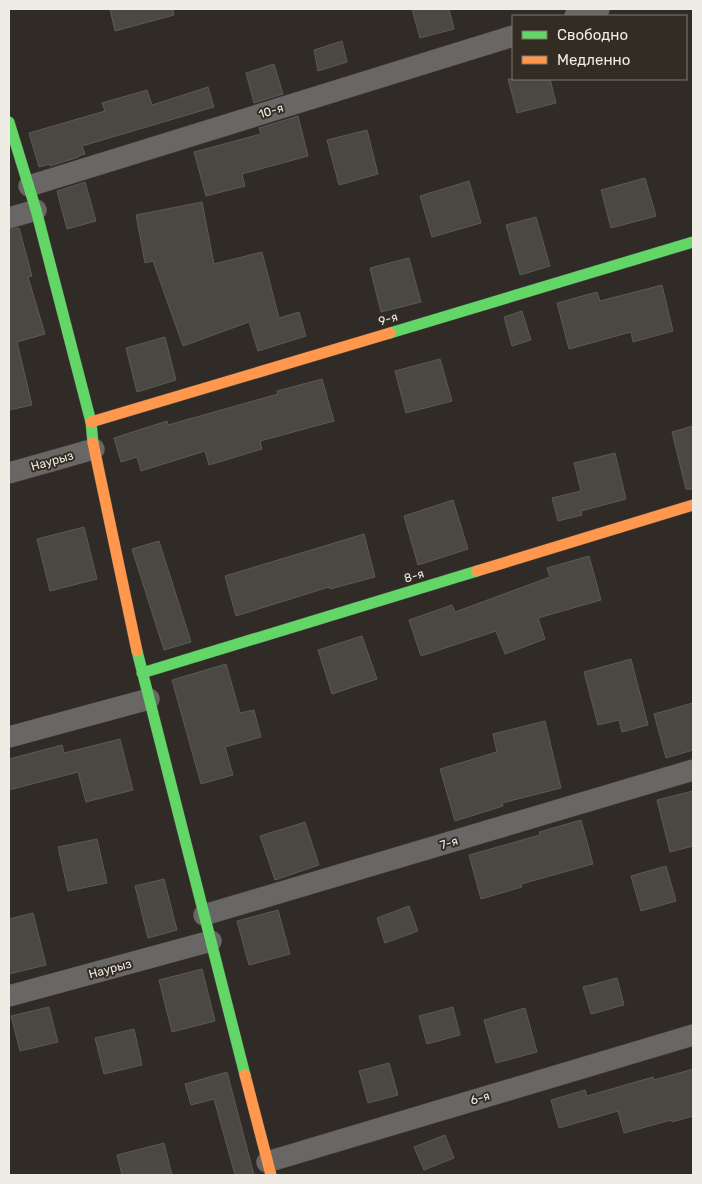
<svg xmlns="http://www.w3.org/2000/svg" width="702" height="1184" font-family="Rubik,sans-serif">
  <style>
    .building { fill: #494843; stroke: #5c5a55 }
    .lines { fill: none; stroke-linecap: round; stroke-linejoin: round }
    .street-casing { stroke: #4a4642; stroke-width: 22 }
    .fast-casing { stroke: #4a4642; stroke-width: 12 }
    .slow-casing { stroke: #4a4642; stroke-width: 12 }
    .street { stroke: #696666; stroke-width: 21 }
    .fast { stroke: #63d668; stroke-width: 11 }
    .slow { stroke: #ff974d; stroke-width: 11 }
    .labels { text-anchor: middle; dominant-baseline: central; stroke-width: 4; stroke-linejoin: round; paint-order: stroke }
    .street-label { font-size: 12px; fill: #efebe5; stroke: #332c23 }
  </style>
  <rect width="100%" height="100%" fill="#302b26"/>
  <path class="building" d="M110 9H173L174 15 115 31Z
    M412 9H449L454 29 420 38Z
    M342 41 347 62 318 71 314 50Z
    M274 64 283 94 254 103 246 73Z
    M508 79H550L556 103 517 113Z
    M208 87 214 107 82 146 85 154 78 156 79 157 50 166V164L39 167 29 133 105 111 102 103 147 90 152 105Z
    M298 116 308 156 242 174 245 186 206 196 194 152 261 134 259 128Z
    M367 130 378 174 339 185 327 140Z
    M645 178 656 216 611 228 601 190Z
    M469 181 481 223 432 237 420 196Z
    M85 182 96 221 67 229 57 191Z
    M202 202 214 264 262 252 279 318 299 312 306 336 258 351 249 322 183 346 153 261 145 263 136 215Z
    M536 217 550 266 520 275 506 225Z
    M19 228 32 276 28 277 45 334 17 342 32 405 9 410V230Z
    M409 258 421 302 381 312 370 268Z
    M662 285 673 331 633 342 631 332 569 349 557 303 597 292 600 301Z
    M522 311 531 340 512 346 504 317Z
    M165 337 176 380 137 392 126 348Z
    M440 359 452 401 406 413 395 371Z
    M322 379 334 421 260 441 262 449 209 465 205 451 141 471 137 457 121 462 114 438 167 421 168 425 278 394 277 391Z
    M693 426V489H686L672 432Z
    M615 453 626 499 581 511 582 515 558 521 552 498 581 491 574 463Z
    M453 500 468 549 418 565 404 516Z
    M84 527 97 579 50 591 37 539Z
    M364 534 375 577 330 589 329 587 236 616 225 576Z
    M159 541 191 642 164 650 132 549Z
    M589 556 601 600 538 618 545 639 505 654 496 631 421 656 409 620 452 605 455 612 550 577 547 568Z
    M362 636 377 679 332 694 318 650Z
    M631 659 648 725 622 732 619 720 598 725 584 672Z
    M226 664 240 713 254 710 261 737 225 747 233 775 201 784 172 680Z
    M693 703V750L666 758 654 714Z
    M545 721 561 788 502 803 503 806 455 821 440 769 497 752 493 734Z
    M120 739 133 790 86 802 78 772 9 790V759L62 745 64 753Z
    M693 791V846L670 852 657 800Z
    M581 820 593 864 521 884 522 887 481 899 469 855 540 835 539 832Z
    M305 822 319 865 275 880 260 836Z
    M97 839 107 883 68 891 58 847Z
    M666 866 676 901 641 911 631 876Z
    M164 879 177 930 148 938 135 886Z
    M409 906 418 931 385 943 377 918Z
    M278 910 290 954 249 965 237 921Z
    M33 913 46 965 9 974V919Z
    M202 969 215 1021 172 1032 159 980Z
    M617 978 624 1005 591 1014 583 987Z
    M49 1007 58 1042 20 1051 11 1016Z
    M453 1007 460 1035 427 1044 419 1016Z
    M525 1008 537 1052 496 1063 484 1020Z
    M134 1029 142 1065 104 1074 95 1038Z
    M389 1063 398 1095 368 1103 359 1071Z
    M693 1069V1116L672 1122 671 1120 624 1133 618 1111 559 1128 551 1100 585 1090 587 1096 653 1077 654 1080Z
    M227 1072 254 1175H235L214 1099 191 1105 185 1084Z
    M445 1135 454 1158 424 1170 414 1147Z
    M164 1143 172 1175H122L117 1155Z"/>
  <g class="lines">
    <g class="street-casing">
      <path id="street" d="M575 16 599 9
        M29 186 513 36
        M9 218 36 210
        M9 473 94 449
        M9 737 149 699
        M204 915 693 770
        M9 996 211 941
        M267 1162 693 1035"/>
    </g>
    <g class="fast-casing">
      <path id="fast" d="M9 122 36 210 91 422 93 443
        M390 333 693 242
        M137 651 245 1075
        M142 673 477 571"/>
    </g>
    <g class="slow-casing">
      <path id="slow" d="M91 422 390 333
        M93 443 137 651
        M477 571 693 505
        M245 1075 271 1175"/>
    </g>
    <use href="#street" class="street"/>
    <use href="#fast" class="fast"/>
    <use href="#slow" class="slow"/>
  </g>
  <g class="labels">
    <g class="street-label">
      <text transform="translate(271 111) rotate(-17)">10-я</text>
      <text transform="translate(388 319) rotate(-17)">9-я</text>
      <text transform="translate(52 461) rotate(-16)">Наурыз</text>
      <text transform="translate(414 576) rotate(-17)">8-я</text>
      <text transform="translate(449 843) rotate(-17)">7-я</text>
      <text transform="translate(110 969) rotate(-15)">Наурыз</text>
      <text transform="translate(480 1098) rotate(-17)">6-я</text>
    </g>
  </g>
  <rect width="702" height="1184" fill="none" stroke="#efebe5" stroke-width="20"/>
  <rect x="512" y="15" width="175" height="65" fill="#332c23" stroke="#7e7871"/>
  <rect x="522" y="31" width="25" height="8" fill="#63d668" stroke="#7e7871"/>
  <text x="557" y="40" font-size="15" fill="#efebe5">Свободно</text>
  <rect x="522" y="56" width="25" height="8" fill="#ff974d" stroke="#7e7871"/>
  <text x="557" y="65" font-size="15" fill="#efebe5">Медленно</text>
</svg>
